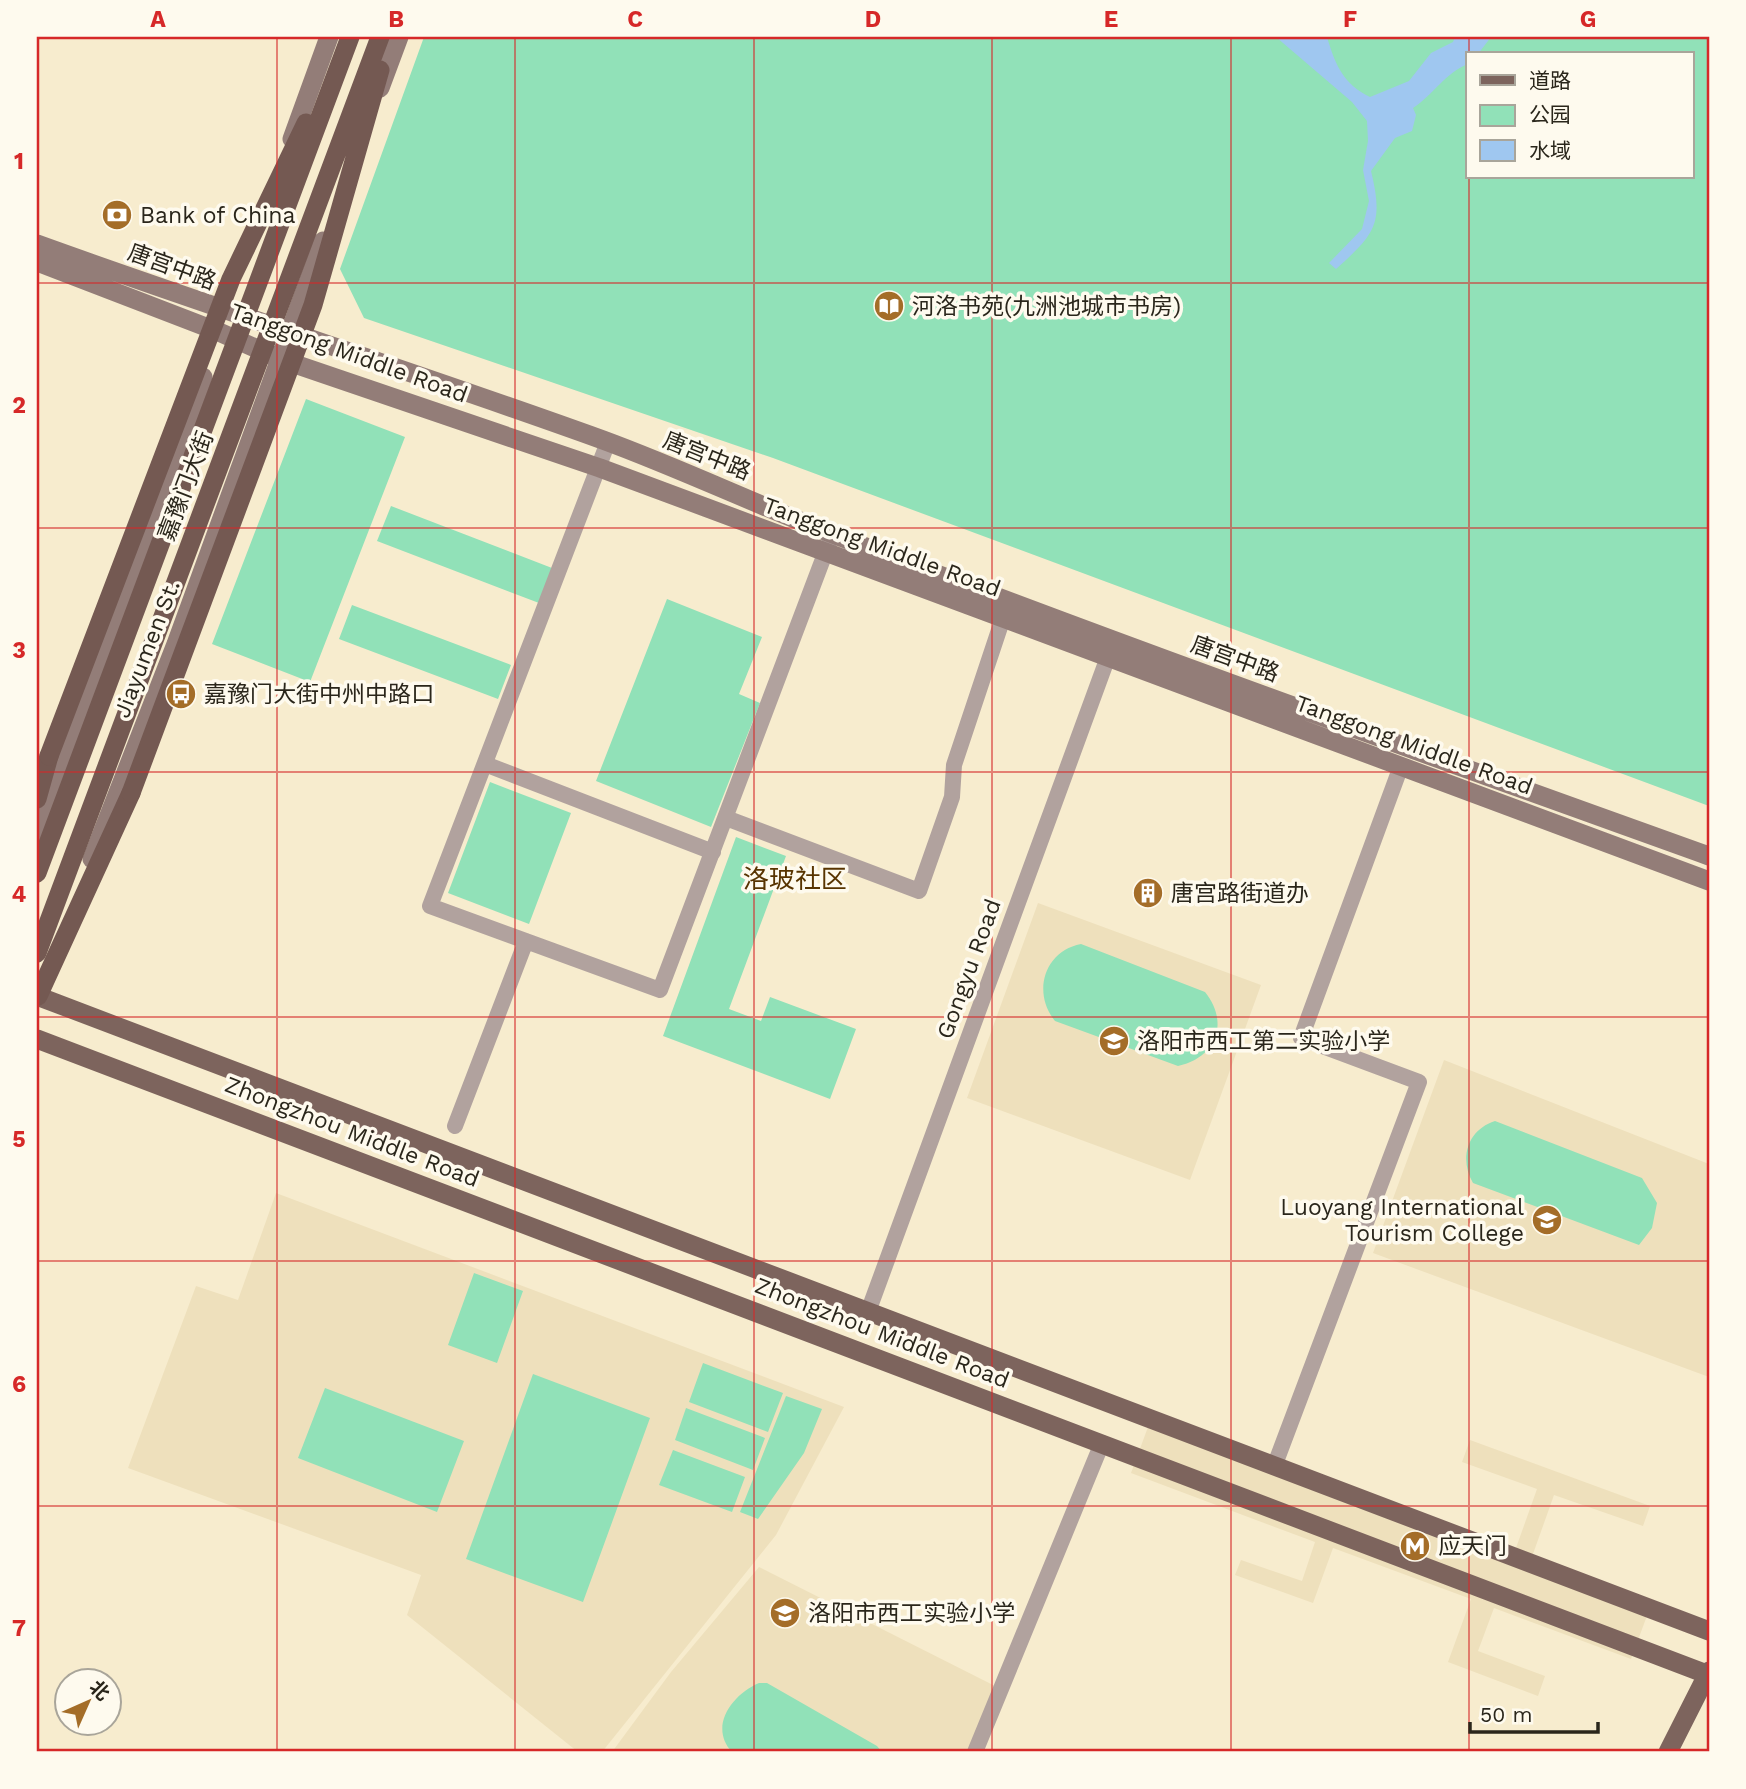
<svg xmlns="http://www.w3.org/2000/svg" width="1746" height="1789" font-family="'Work Sans','Noto Sans SC',sans-serif">
  <style>
    .built { fill: #eee0bc }
    .green { fill: #91e1b8; fill-rule: evenodd }
    .water { fill: #9fc7f0 }
    .lines { fill: none; stroke-linecap: round; stroke-linejoin: round }
    .minor { stroke: #b1a29e; stroke-width: 16 }
    .secondary { stroke: #937d78; stroke-width: 19 }
    .primary { stroke: #7d645d; stroke-width: 19 }
    .trunk { stroke: #745952; stroke-width: 19 }
    .trunk-bridge { stroke: #745952; stroke-width: 19 }
    .grid { fill: none; stroke: #d62828; stroke-width: 2; stroke-opacity: 0.55 }
    .labels { text-anchor: middle; dominant-baseline: central; stroke-width: 7; stroke-linejoin: round; paint-order: stroke }
    .poi-label { font-size: 23px; fill: #2a261b; stroke: #fefaee; text-anchor: start }
    .street-label { font-size: 23px; fill: #2a261b; stroke: #fefaee }
    .quarter-label { font-size: 26px; fill: #583400; stroke: #fefaee }
    .neatline { fill: none; stroke: #d62828; stroke-width: 2.5 }
    .grid-label { font-size: 23px; text-anchor: middle; font-weight: bold; fill: #d62828 }
  </style>
  <rect width="100%" height="100%" fill="#f7ecce"/>
  <path class="built" d="M1038 903 1261 985 1190 1180 967 1098Z
    M1444 1060 1709 1164V1377L1373 1253Z
    M276 1193 844 1407 776 1535 602 1752H578L407 1615 421 1575 128 1468 196 1286 238 1300Z
    M1148 1427 1511 1562 1537 1489 1462 1462 1470 1440 1650 1506 1643 1526 1554 1495 1528 1568 1648 1613 1631 1659 1494 1608 1478 1651 1545 1676 1538 1696 1448 1662 1471 1599 1333 1548 1313 1603 1235 1575 1241 1560 1302 1581 1315 1542 1131 1473Z
    M759 1567 995 1686 967 1752H612L671 1672Z"/>
  <path class="green" d="M424 37H1709V806L773 458 364 318 340 269ZM1468 54H1692V177H1468Z
    M306 399 405 437 310 682 212 644Z
    M391 506 552 568 539 603 377 541Z
    M667 599 762 637 739 694 760 703 711 827 596 781Z
    M352 605 511 665 498 699 339 639Z
    M490 782 571 813 529 924 448 893Z
    M736 837 786 856 729 1009 761 1021 770 997 856 1029 830 1099 663 1036Z
    M1081 944 1205 992C1230 1023 1216 1058 1178 1066L1055 1021C1032 993 1044 951 1081 944Z
    M1495 1121 1642 1178 1657 1203 1652 1228 1639 1245 1473 1183C1459 1159 1467 1130 1495 1121Z
    M474 1273 523 1291 497 1363 448 1345Z
    M703 1363 783 1393 768 1432 689 1402Z
    M533 1374 650 1418 583 1602 466 1559Z
    M325 1388 464 1441 437 1512 298 1458Z
    M786 1396 822 1409 804 1453 758 1519 740 1512Z
    M686 1408 765 1438 753 1470 675 1440Z
    M673 1450 745 1477 732 1512 659 1485Z
    M759 1683H767L877 1746 882 1752H732C708 1726 733 1694 759 1683Z"/>
  <path class="water" d="M1276 37H1327C1335 64 1343 84 1370 97L1409 81 1431 53 1453 42 1455 37H1491L1478 54H1468V64C1446 72 1433 95 1413 108L1416 115 1412 131 1395 138 1371 171C1384 224 1375 234 1336 269L1329 263 1362 229 1369 201 1363 170 1368 141 1367 121 1352 102Z"/>
  <g class="lines">
    <path class="minor" d="M608 442 430 906 660 990 829 543
      M485 764 713 852
      M726 818 919 891 952 797 954 765 1007 606
      M455 1126 526 941
      M868 1312 1112 646
      M1274 1467 1419 1082 1301 1038 1401 766
      M975 1752 1102 1443"/>
    <path class="secondary" d="M380 88 399 37
      M292 139 329 37
      M37 244C225 312 415 372 603 440 682 469 757 505 835 535 1125 647 1417 751 1709 856
      M37 262 219 332 280 359 600 468 1709 881
      M37 840 203 377
      M92 859 176 644 323 241"/>
    <path class="primary" d="M37 996 1709 1631
      M37 1039 1709 1675
      M1668 1752 1709 1671"/>
    <path class="trunk" d="M37 799 49 756
      M38 996 131 793"/>
    <path class="trunk-bridge" d="M49 756 231 279 306 123
      M131 793 313 305 380 70
      M37 873 350 37
      M37 953 380 37"/>
  </g>
  <path class="grid" d="M277 37V1752M515 37V1752M754 37V1752M992 37V1752M1231 37V1752M1469 37V54M1469 177V1752M37 283H1709M37 528H1709M37 772H1709M37 1017H1709M37 1261H1709M37 1506H1709"/>
  <defs>
    <g id="bank-disc" transform="scale(1.575)"><circle r="9.5" fill="#a46d28" stroke="#fefaee"/><path d="M-6-4H6V4H-6ZM0-2.3a2.3 2.3 0 1 0 0 4.6a2.3 2.3 0 1 0 0-4.6Z" fill="#fff"/></g>
    <g id="library-disc" transform="scale(1.575)"><circle r="9.5" fill="#a46d28" stroke="#fefaee"/><path d="M-6-4Q-3-5.5-.7-3.5V5Q-3 3-6 4ZM6-4Q3-5.5 .7-3.5V5Q3 3 6 4Z" fill="#fff"/></g>
    <g id="bus-disc" transform="scale(1.575)"><circle r="9.5" fill="#a46d28" stroke="#fefaee"/><path d="M-5-6H5V4H4V6H2V4H-2V6H-4V4H-5ZM-3.5-4V0h7V-4ZM-3.5 1.2v1.5H-2V1.2ZM2 1.2v1.5H3.5V1.2Z" fill="#fff"/></g>
    <g id="building-disc" transform="scale(1.575)"><circle r="9.5" fill="#a46d28" stroke="#fefaee"/><path d="M-4-6H4V6H1V3H-1V6H-4ZM-2.5-4.3h1.7v1.8h-1.7ZM.8-4.3h1.7v1.8H.8ZM-2.5-1h1.7V.8h-1.7ZM.8-1h1.7V.8H.8Z" fill="#fff"/></g>
    <g id="school-disc" transform="scale(1.575)"><circle r="9.5" fill="#a46d28" stroke="#fefaee"/><path d="M0-5L7-2L0 1L-7-2ZM-4 1L0 2.5L4 1V4Q0 6-4 4Z" fill="#fff"/></g>
    <g id="metro-disc" transform="scale(1.575)"><circle r="9.5" fill="#a46d28" stroke="#fefaee"/><path d="M-5.5 5V-5H-3L0 0L3-5H5.5V5H3V-.5L0 4L-3-.5V5Z" fill="#fff"/></g>
  </defs>
  <g fill-rule="evenodd">
    <use href="#bank-disc" x="117" y="215"/>
    <use href="#library-disc" x="889" y="306"/>
    <use href="#bus-disc" x="181" y="694"/>
    <use href="#building-disc" x="1148" y="893"/>
    <use href="#school-disc" x="1114" y="1041"/>
    <use href="#school-disc" x="1547" y="1220"/>
    <use href="#metro-disc" x="1415" y="1546"/>
    <use href="#school-disc" x="785" y="1613"/>
  </g>
  <g class="labels">
    <g class="poi-label">
      <text x="140" y="215">Bank of China</text>
      <text x="912" y="306">河洛书苑(九洲池城市书房)</text>
      <text x="204" y="694">嘉豫门大街中州中路口</text>
      <text x="1171" y="893">唐宫路街道办</text>
      <text x="1137" y="1041">洛阳市西工第二实验小学</text>
      <text x="1524" y="1207" text-anchor="end">Luoyang International<tspan x="1524" dy="26">Tourism College</tspan></text>
      <text x="1438" y="1546">应天门</text>
      <text x="808" y="1613">洛阳市西工实验小学</text>
    </g>
    <g class="street-label">
      <text transform="translate(172 267) rotate(20)">唐宫中路</text>
      <text transform="translate(349 353) rotate(20)">Tanggong Middle Road</text>
      <text transform="translate(707 456) rotate(22)">唐宫中路</text>
      <text transform="translate(186 486) rotate(-69)">嘉豫门大街</text>
      <text transform="translate(882 547) rotate(20)">Tanggong Middle Road</text>
      <text transform="translate(147 649) rotate(-69)">Jiayumen St.</text>
      <text transform="translate(1235 659) rotate(20)">唐宫中路</text>
      <text transform="translate(1414 745) rotate(20)">Tanggong Middle Road</text>
      <text transform="translate(969 969) rotate(-70)">Gongyu Road</text>
      <text transform="translate(352 1132) rotate(21)">Zhongzhou Middle Road</text>
      <text transform="translate(882 1333) rotate(21)">Zhongzhou Middle Road</text>
    </g>
    <g class="quarter-label">
      <text x="795" y="879">洛玻社区</text>
    </g>
  </g>
  <rect width="1746" height="1789" fill="none" stroke="#fefaee" stroke-width="77"/>
  <rect x="1466" y="52" width="228" height="126" fill="#fefaee" stroke="#a9a59a" stroke-width="2"/>
  <rect x="1480" y="75" width="35" height="10" fill="#7d645d" stroke="#a9a59a" stroke-width="2"/>
  <text x="1529" y="88" font-size="21" fill="#2a261b">道路</text>
  <rect x="1480" y="105" width="35" height="21" fill="#91e1b8" stroke="#a9a59a" stroke-width="2"/>
  <text x="1529" y="122" font-size="21" fill="#2a261b">公园</text>
  <rect x="1480" y="140" width="35" height="21" fill="#9fc7f0" stroke="#a9a59a" stroke-width="2"/>
  <text x="1529" y="158" font-size="21" fill="#2a261b">水域</text>
  <g transform="translate(88 1702) rotate(45)"><circle r="33" fill="#fefaee" stroke="#a9a59a" stroke-width="2"/>
  <path d="M0-5L12 26L0 18L-12 26Z" fill="#a46d28"/>
  <text y="-10" font-size="19" font-weight="bold" text-anchor="middle" fill="#2a261b">北</text>
  </g>
  <path d="M1470 1722v10h128v-10" fill="none" stroke="#2a261b" stroke-width="3.5"/>
  <text x="1480" y="1722" font-size="21" fill="#2a261b" stroke="#fefaee" stroke-width="5" paint-order="stroke">50 m</text>
  <rect x="38" y="38" width="1670" height="1712" class="neatline"/>
  <g class="grid-label">
    <text x="158" y="27">A</text>
    <text x="396" y="27">B</text>
    <text x="635" y="27">C</text>
    <text x="873" y="27">D</text>
    <text x="1111" y="27">E</text>
    <text x="1350" y="27">F</text>
    <text x="1588" y="27">G</text>
    <text x="19" y="169">1</text>
    <text x="19" y="413">2</text>
    <text x="19" y="658">3</text>
    <text x="19" y="902">4</text>
    <text x="19" y="1147">5</text>
    <text x="19" y="1392">6</text>
    <text x="19" y="1636">7</text>
  </g>
</svg>
